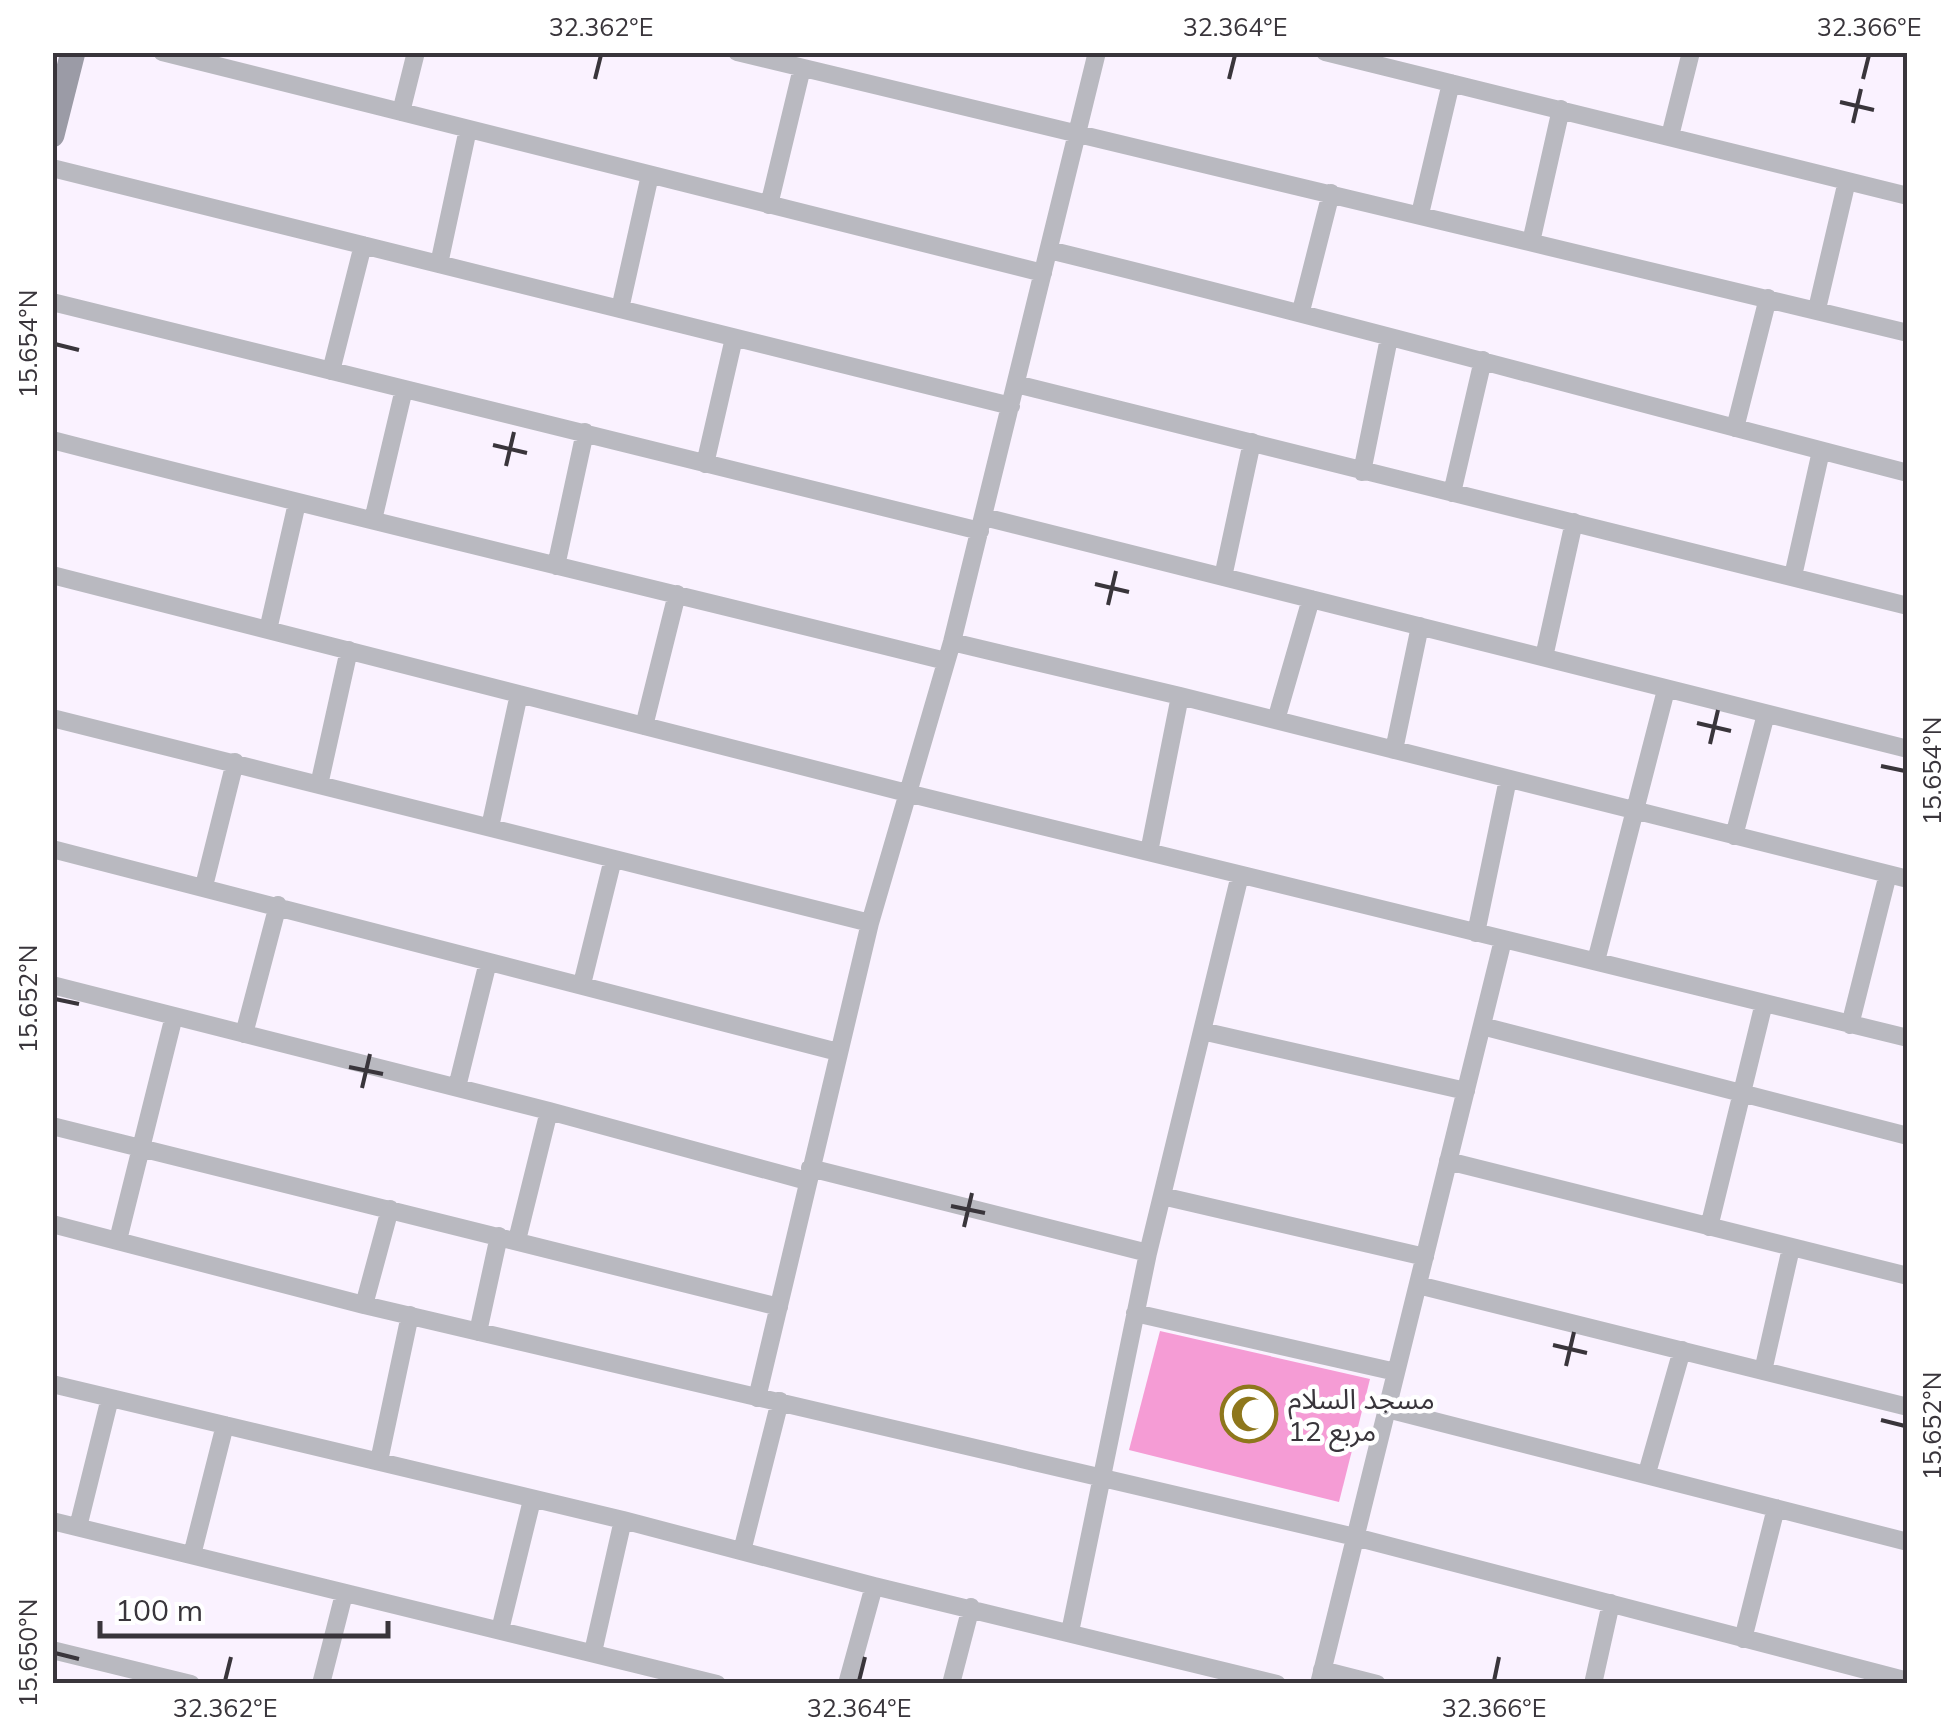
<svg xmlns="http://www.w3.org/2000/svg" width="1960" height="1736" font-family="Mulish,'Noto Sans Arabic',sans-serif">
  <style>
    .building { fill: #f59cd5 }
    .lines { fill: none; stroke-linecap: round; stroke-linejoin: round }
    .street { stroke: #b9b9c0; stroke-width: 18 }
    .secondary { stroke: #9b9ba6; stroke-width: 25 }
    .ticks { fill: none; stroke: #39353b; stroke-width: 4 }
    .labels { text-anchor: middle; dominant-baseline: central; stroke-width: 9; stroke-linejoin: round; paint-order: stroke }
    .poi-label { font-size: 28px; fill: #39353b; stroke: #fff; text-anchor: start }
    .neatline { fill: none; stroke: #39353b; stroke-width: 4 }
    .ticks-label { font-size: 25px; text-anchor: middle; fill: #39353b }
  </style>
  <rect width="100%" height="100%" fill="#faf2ff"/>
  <path class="building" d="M1160 1331 1370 1379 1339 1502 1129 1450Z"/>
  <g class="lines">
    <path class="street" d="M162 52 1043 273
      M737 52 1908 333
      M1325 52 1908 196
      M401 112 416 52
      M1670 136 1691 52
      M52 168 1011 406
      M769 205 802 68
      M1420 214 1451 83
      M1531 242 1561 109
      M1049 250C1336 320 1621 399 1908 473
      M439 264 468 129
      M52 302 980 531
      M620 309 650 175
      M1817 309 1847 181
      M1301 311 1331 193
      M331 371 363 245
      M1016 384 1908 606
      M1735 428 1768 298
      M52 440C350 517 649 587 946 661
      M705 464 734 338
      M1362 472 1389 338
      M1452 493 1483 360
      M984 517 1908 749
      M373 520 404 389
      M556 566 585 432
      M52 575 907 793 1908 1038
      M1793 576 1821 451
      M1223 577 1252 442
      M268 630 297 503
      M952 642 1180 696 1908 879
      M1544 657 1574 522
      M52 718 870 923
      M1276 720 1311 599
      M644 726 677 594
      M1394 750 1420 626
      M319 785 349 650
      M490 827 519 694
      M1734 836 1766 714
      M52 849 838 1052
      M1149 852 1180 696
      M204 886 235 762
      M1476 933 1508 779
      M1596 961 1666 690
      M582 984 613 859
      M52 985 549 1111 807 1181
      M1850 1025 1888 874
      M1482 1026 1908 1136
      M1202 1031 1466 1091
      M244 1034 278 905
      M457 1087 488 962
      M52 1126 779 1307
      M1448 1161 1908 1276
      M810 1168 1148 1253
      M1162 1196 1425 1257
      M52 1224 364 1305 1355 1537 1908 1681
      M1709 1227 1764 1003
      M118 1240 174 1016
      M517 1240 549 1111
      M1418 1285 1908 1407
      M364 1305 390 1209
      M1135 1313 1396 1372
      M478 1332 499 1236
      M1763 1371 1791 1248
      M52 1384 623 1520 874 1586 1277 1684
      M757 1398 870 923 952 642 1097 52
      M1387 1409 1908 1542
      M379 1461 410 1315
      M1647 1473 1682 1350
      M52 1521 717 1684
      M78 1527 110 1398
      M742 1551 780 1401
      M192 1555 225 1425
      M500 1630 532 1500
      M1070 1632 1148 1253 1240 875
      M1743 1639 1776 1508
      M52 1650 191 1684
      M593 1652 623 1520
      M1322 1670 1377 1684
      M321 1684 344 1594
      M847 1684 874 1586
      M951 1684 971 1607
      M1319 1684 1503 940
      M1593 1684 1611 1603"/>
    <path class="secondary" d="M52 135 73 52"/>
  </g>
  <path class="ticks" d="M595 79 601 55M1229 79 1235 55M1863 79 1869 55M1840 102 1874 110M1853 123 1861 89M55 344 79 350M493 445 527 453M506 466 514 432M1095 584 1129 592M1108 605 1116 571M1697 723 1731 731M1710 744 1718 710M1881 766 1905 771M55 999 79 1004M349 1067 383 1074M362 1088 370 1054M951 1206 985 1213M964 1227 972 1193M1553 1345 1587 1353M1566 1366 1574 1332M1881 1420 1905 1426M55 1653 79 1659M225 1681 231 1657M859 1681 865 1657M1494 1681 1499 1657"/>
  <defs>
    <g id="mosque-ring" transform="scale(2.875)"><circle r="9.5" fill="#fff" stroke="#8e771c" stroke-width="1.5"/><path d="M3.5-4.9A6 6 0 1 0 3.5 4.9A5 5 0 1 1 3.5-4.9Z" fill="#8e771c"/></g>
  </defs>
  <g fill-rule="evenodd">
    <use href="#mosque-ring" x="1249" y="1414"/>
  </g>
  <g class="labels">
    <g class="poi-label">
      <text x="1288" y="1398">مسجد السلام<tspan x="1288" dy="32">مربع 12</tspan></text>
    </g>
  </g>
  <rect width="1960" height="1736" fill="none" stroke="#ffffff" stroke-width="110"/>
  <path d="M100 1621v15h288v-15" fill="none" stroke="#39353b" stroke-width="5"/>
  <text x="115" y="1621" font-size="30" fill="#39353b" stroke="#ffffff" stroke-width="8" paint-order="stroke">100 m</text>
  <rect x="55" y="55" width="1850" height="1626" class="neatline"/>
  <g class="ticks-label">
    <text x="601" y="36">32.362°E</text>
    <text x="1235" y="36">32.364°E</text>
    <text x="1869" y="36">32.366°E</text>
    <text transform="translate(28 344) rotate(-90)" y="9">15.654°N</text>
    <text transform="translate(1932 771) rotate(-90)" y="9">15.654°N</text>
    <text transform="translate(28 999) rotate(-90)" y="9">15.652°N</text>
    <text transform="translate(1932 1426) rotate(-90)" y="9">15.652°N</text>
    <text transform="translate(28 1653) rotate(-90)" y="9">15.650°N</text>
    <text x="225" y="1717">32.362°E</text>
    <text x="859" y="1717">32.364°E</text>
    <text x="1494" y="1717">32.366°E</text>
  </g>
</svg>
